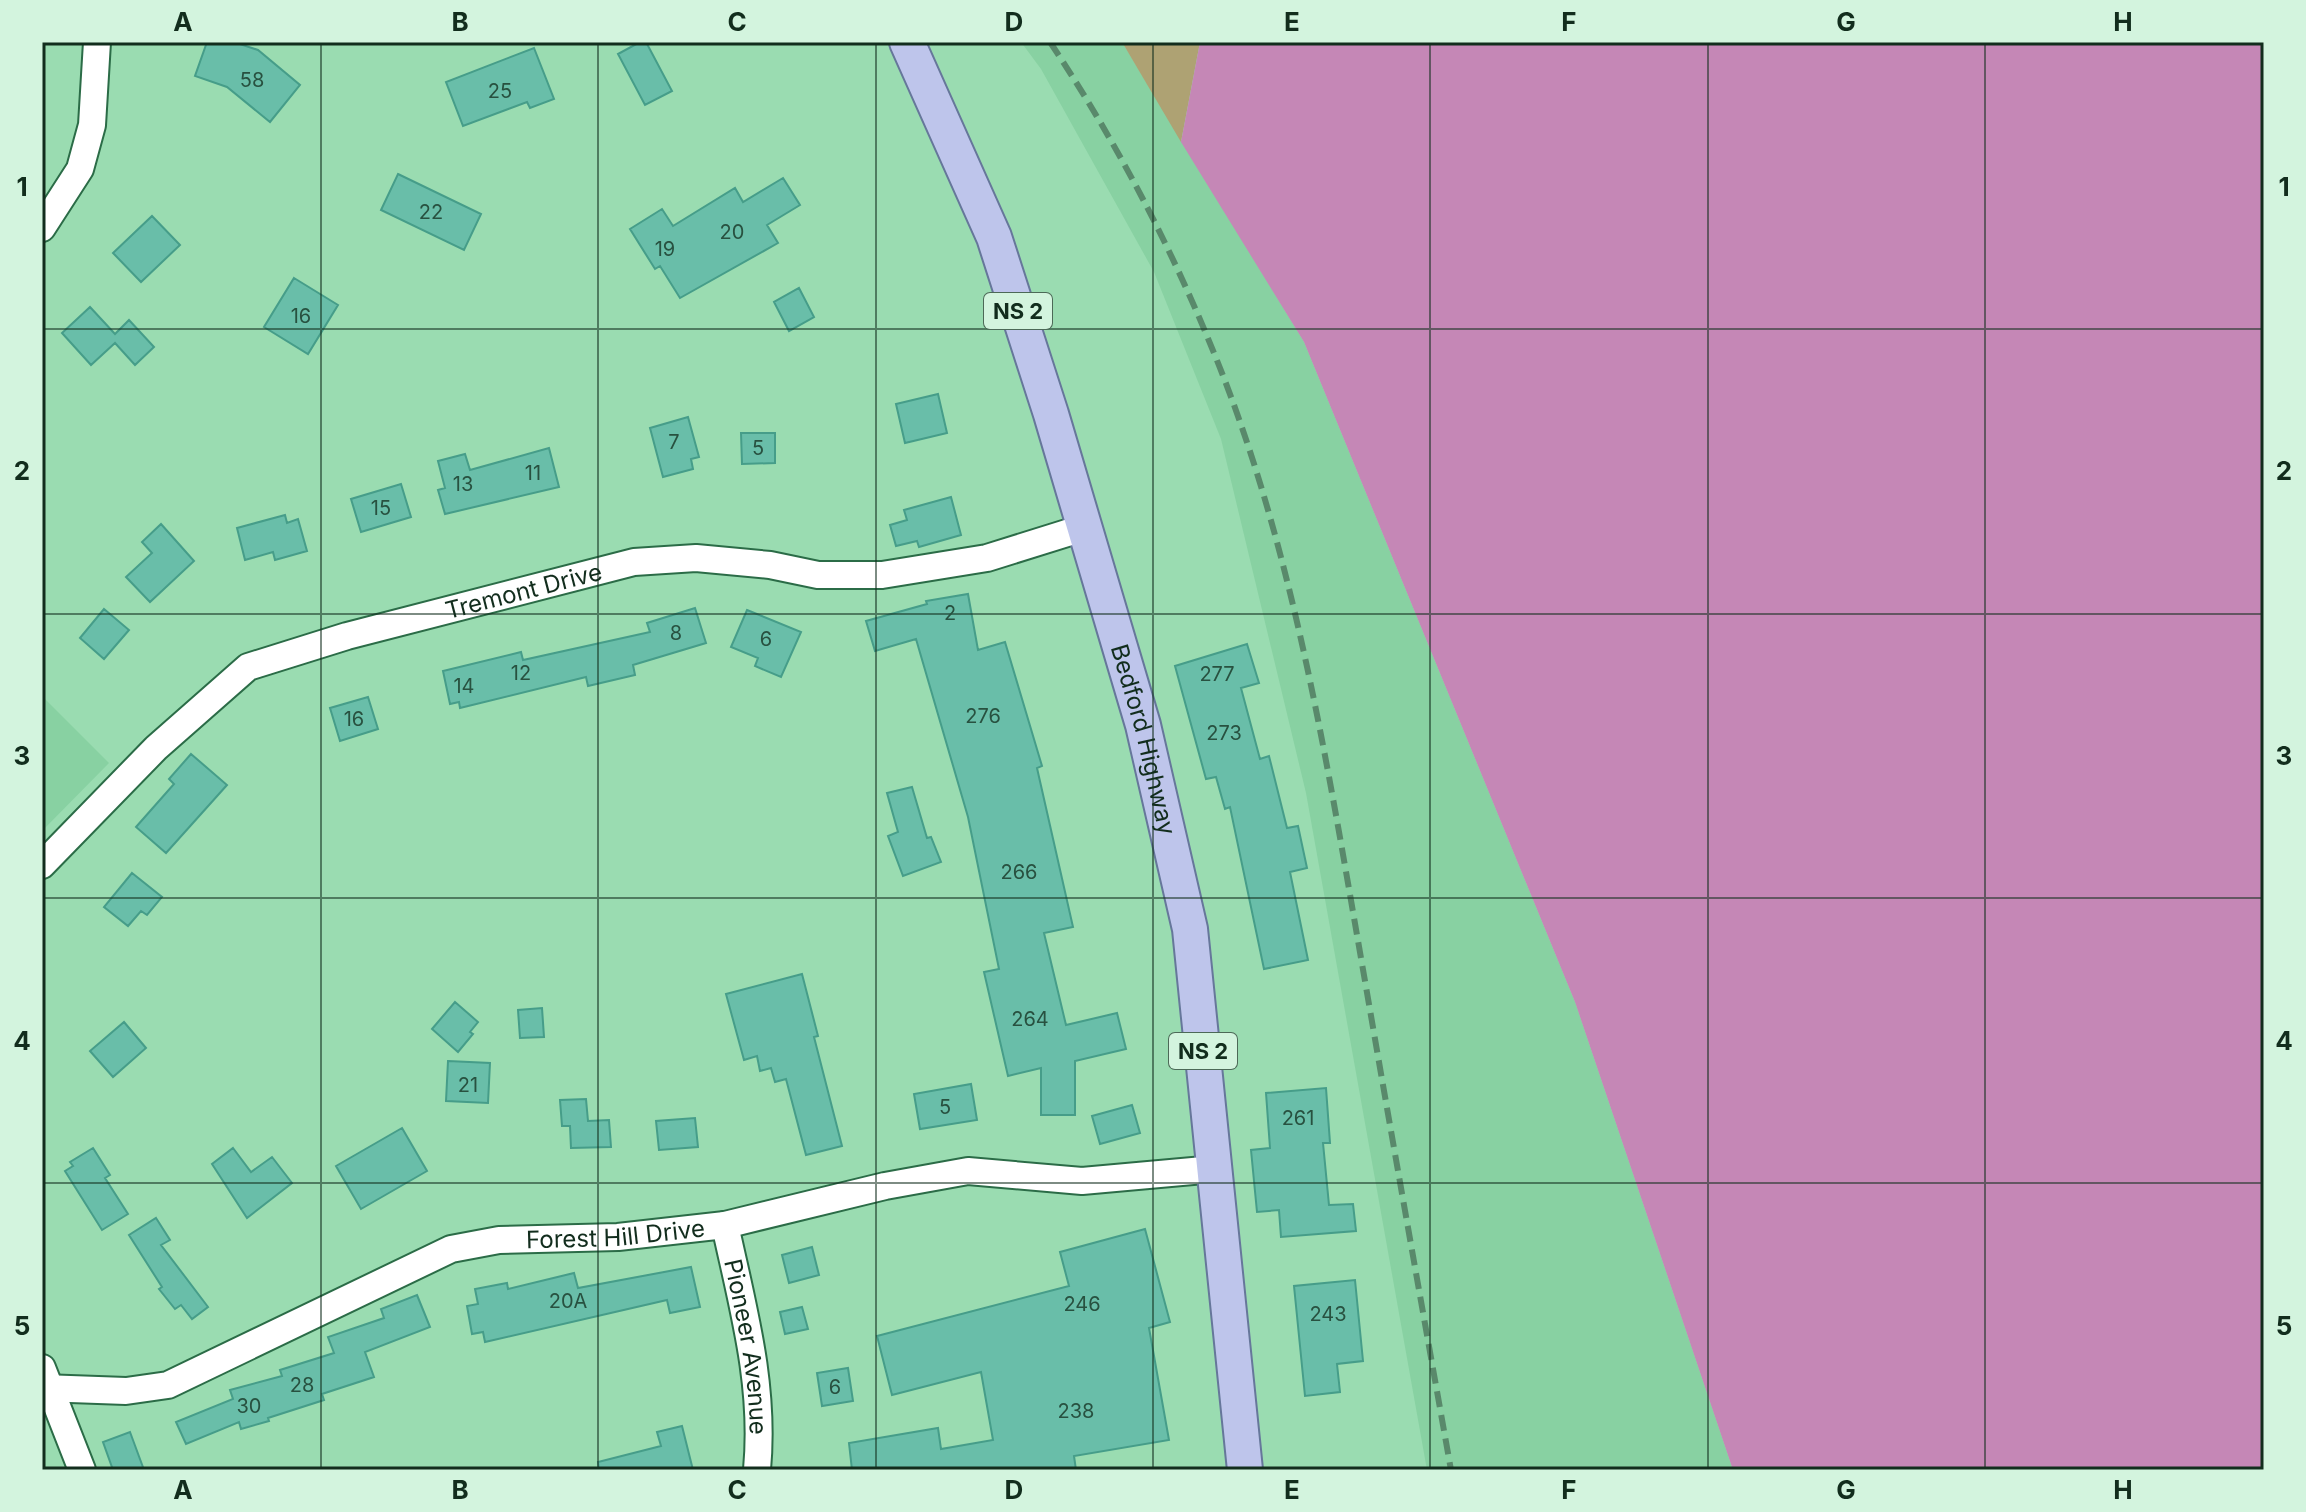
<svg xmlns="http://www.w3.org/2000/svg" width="2306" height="1512" font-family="Inter,sans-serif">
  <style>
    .built { fill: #88d1a2 }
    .green { fill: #aea273 }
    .water { fill: #c587b6 }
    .building { fill: #69bea9; stroke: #469d89; stroke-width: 2 }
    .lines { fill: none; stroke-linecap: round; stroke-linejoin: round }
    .minor-casing { stroke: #2b6c47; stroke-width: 30 }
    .major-casing { stroke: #66779a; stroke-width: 38 }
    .minor { stroke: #fff; stroke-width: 26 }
    .major { stroke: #bec5eb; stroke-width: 34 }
    .rail { stroke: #59896b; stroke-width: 6; stroke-dasharray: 16 8; stroke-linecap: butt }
    .grid { fill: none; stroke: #122d1d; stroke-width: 2; stroke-opacity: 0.55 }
    .labels { text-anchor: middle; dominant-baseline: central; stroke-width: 8; stroke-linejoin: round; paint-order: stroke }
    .number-label { font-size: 20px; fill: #285140 }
    .shield { fill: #d3f4de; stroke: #4c6957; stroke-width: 2 }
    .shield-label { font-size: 22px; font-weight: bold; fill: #122d1d }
    .street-label { font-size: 24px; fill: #122d1d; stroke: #d3f4de }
    .neatline { fill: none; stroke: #122d1d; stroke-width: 3 }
    .grid-label { font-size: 26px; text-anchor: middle; font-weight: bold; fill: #122d1d }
  </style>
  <rect width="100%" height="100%" fill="#9adcb1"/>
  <path class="built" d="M1021 42H1122L1304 342 1575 1002 1733 1470H1427L1306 793 1221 439 1154 272 1041 69Z
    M42 696 109 763 42 831Z"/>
  <path class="green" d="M1122 42H1200L1181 142Z"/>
  <path class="water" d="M1200 42H2264V1470H1733L1575 1002 1304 342 1181 142Z"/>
  <path class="building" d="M207 42H234L258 50 300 85 270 122 227 87 195 76Z
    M640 42H646L672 91 645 105 618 54Z
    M534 48 554 99 530 108 527 102 463 126 446 82Z
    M398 174 481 214 464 250 381 210Z
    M783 178 800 205 767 225 778 243 680 298 660 266 655 269 630 229 662 209 673 226 735 188 743 202Z
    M152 216 180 245 141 282 113 253Z
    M294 278 338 305 308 354 264 327Z
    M799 288 814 317 789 331 774 302Z
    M90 307 115 334 129 320 154 347 135 365 115 343 91 365 62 333Z
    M938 394 947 433 905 443 896 404Z
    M688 417 699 457 691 459 693 469 663 477 650 428Z
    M741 433H775V463L742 464Z
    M549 448 559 487 445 514 438 490 445 488 438 461 465 454 470 470Z
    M401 484 411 517 361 532 351 499Z
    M951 497 961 535 919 547 917 541 896 546 890 525 907 520 904 510Z
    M285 515 287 523 298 519 307 551 275 560 273 552 245 560 237 528Z
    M161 524 194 561 150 602 126 577 152 553 142 542Z
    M968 594 978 650 1005 642 1042 766 1037 768 1073 927 1044 933 1066 1025 1117 1013 1126 1049 1075 1061V1115H1041V1068L1008 1076 984 972 999 969 968 817 916 639 875 651 866 621 927 604 926 601Z
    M695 608 706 643 633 665 635 675 588 686 586 677 460 708 459 702 450 704 443 671 521 652 523 660 650 632 647 623Z
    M104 609 129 630 104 659 80 638Z
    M747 610 801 632 781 677 755 666 758 658 731 647Z
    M1247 644 1259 683 1241 688 1260 759 1269 756 1287 828 1298 826 1307 868 1290 872 1308 960 1264 969 1230 807 1225 809 1216 777 1206 779 1175 666Z
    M368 697 378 729 340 741 330 708Z
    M191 754 227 785 166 853 136 827 174 784 169 779Z
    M912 787 927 838 931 837 941 862 903 876 888 836 898 832 887 793Z
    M132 873 162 897 147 915 141 911 128 926 104 907Z
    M802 974 818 1036 814 1037 842 1146 806 1155 786 1079 775 1082 771 1068 760 1071 757 1056 744 1060 726 994Z
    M455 1002 478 1022 470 1032 473 1034 458 1052 432 1029Z
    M542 1008 544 1037 520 1038 518 1010Z
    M124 1022 146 1048 113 1077 90 1051Z
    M448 1061 490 1063 488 1103 446 1101Z
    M971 1084 977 1120 920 1129 914 1094Z
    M1326 1088 1330 1143H1323L1329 1205 1353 1204 1356 1231 1281 1237 1279 1210 1257 1212 1251 1150 1270 1148 1266 1093Z
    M586 1099 588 1121 609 1120 611 1147 571 1148 570 1126H562L560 1100Z
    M1132 1105 1140 1133 1100 1144 1092 1116Z
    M695 1118 698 1147 659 1150 656 1121Z
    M402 1128 427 1171 361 1209 336 1166Z
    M93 1148 110 1175 105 1178 128 1214 102 1230 65 1171 73 1166 70 1162Z
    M233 1148 251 1172 272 1157 292 1183 247 1218 212 1164Z
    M156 1218 170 1240 161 1245 208 1307 192 1319 181 1305 175 1309 159 1289 162 1287 129 1235Z
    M1145 1229 1170 1322 1149 1328 1169 1440 1074 1456 1076 1470H852L849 1443 938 1428 941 1449 993 1440 981 1372 892 1395 877 1336 1069 1286 1060 1252Z
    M812 1247 819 1275 789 1283 782 1255Z
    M691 1267 700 1307 670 1313 667 1300 485 1342 483 1332 472 1334 467 1306 478 1304 475 1289 507 1283 508 1289 574 1273 578 1288Z
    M1355 1280 1363 1361 1337 1364 1340 1392 1305 1396 1294 1286Z
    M417 1295 430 1327 365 1352 374 1377 322 1394 324 1400 268 1418 269 1421 241 1429 239 1422 186 1444 176 1422 233 1399 230 1390 282 1376 280 1370 334 1353 328 1337 384 1318 381 1309Z
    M802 1307 808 1329 785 1334 780 1312Z
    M848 1368 853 1401 822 1406 817 1373Z
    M682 1426 693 1470H599L598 1462 661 1446 657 1432Z
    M130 1432 144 1470H113L103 1442Z"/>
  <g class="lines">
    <g class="minor-casing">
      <g id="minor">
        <path d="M42 228 80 169 92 125 97 42"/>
        <path id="s1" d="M42 865 156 748 248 667 347 636 634 562 696 558 770 565 818 575H882L987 558 1083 528"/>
        <path id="s2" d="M725 1225C743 1308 765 1385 757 1470"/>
        <path d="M42 1368 82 1470"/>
        <path id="s3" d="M42 1388 126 1391 168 1385 451 1249 499 1240 618 1237 725 1225 885 1186 968 1171 1082 1181 1215 1169"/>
      </g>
    </g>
    <g class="major-casing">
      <g id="major">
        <path id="s4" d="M907 42 994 237 1051 414 1143 725 1190 929 1245 1470"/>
      </g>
    </g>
    <use href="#minor" class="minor"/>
    <use href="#major" class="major"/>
    <path class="rail" d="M1050 42C1118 144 1175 254 1220 368 1297 563 1329 776 1365 981 1393 1144 1422 1307 1451 1470"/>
  </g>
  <path class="grid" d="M321 42V1470M598 42V1470M876 42V1470M1153 42V1470M1430 42V1470M1708 42V1470M1985 42V1470M42 329H2264M42 614H2264M42 898H2264M42 1183H2264"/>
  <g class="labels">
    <g class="number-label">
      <text x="252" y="80">58</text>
      <text x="500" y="91">25</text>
      <text x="431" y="212">22</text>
      <text x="732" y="232">20</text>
      <text x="665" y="249">19</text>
      <text x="301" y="316">16</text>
      <text x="674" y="442">7</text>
      <text x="758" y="448">5</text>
      <text x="533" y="473">11</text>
      <text x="463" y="484">13</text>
      <text x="381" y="508">15</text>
      <text x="950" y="613">2</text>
      <text x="676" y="633">8</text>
      <text x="766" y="639">6</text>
      <text x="521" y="673">12</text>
      <text x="1217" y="674">277</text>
      <text x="464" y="686">14</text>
      <text x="983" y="716">276</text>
      <text x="354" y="719">16</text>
      <text x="1224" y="733">273</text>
      <text x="1019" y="872">266</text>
      <text x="1030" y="1019">264</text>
      <text x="468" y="1085">21</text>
      <text x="945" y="1107">5</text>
      <text x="1298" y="1118">261</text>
      <text x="568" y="1301">20A</text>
      <text x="1082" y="1304">246</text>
      <text x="1328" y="1314">243</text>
      <text x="302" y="1385">28</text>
      <text x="835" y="1387">6</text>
      <text x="249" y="1406">30</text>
      <text x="1076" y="1411">238</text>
    </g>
    <g class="shield">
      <rect x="984" y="293" width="68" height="36" rx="6"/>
      <rect x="1169" y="1033" width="68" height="36" rx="6"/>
    </g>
    <g class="shield-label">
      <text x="1018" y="311">NS 2</text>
      <text x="1203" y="1051">NS 2</text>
    </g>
    <g class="street-label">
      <text stroke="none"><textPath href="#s1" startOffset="572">Tremont Drive</textPath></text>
      <text stroke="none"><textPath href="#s4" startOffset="738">Bedford Highway</textPath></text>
      <text stroke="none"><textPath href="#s3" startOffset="606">Forest Hill Drive</textPath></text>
      <text stroke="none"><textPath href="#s2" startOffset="124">Pioneer Avenue</textPath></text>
    </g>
  </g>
  <rect width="2306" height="1512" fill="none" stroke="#d3f4de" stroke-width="88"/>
  <rect x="44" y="44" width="2218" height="1424" class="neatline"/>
  <g class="grid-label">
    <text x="183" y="31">A</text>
    <text x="460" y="31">B</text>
    <text x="737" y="31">C</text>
    <text x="1014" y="31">D</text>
    <text x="1292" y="31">E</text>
    <text x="1569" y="31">F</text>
    <text x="1846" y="31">G</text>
    <text x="2123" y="31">H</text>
    <text x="22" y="196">1</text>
    <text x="2284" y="196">1</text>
    <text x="22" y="480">2</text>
    <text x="2284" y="480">2</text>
    <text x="22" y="765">3</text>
    <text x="2284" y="765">3</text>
    <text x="22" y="1050">4</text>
    <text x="2284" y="1050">4</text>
    <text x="22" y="1335">5</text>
    <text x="2284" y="1335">5</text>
    <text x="183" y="1499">A</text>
    <text x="460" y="1499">B</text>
    <text x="737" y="1499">C</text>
    <text x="1014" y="1499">D</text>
    <text x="1292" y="1499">E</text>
    <text x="1569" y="1499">F</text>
    <text x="1846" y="1499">G</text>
    <text x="2123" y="1499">H</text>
  </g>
</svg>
